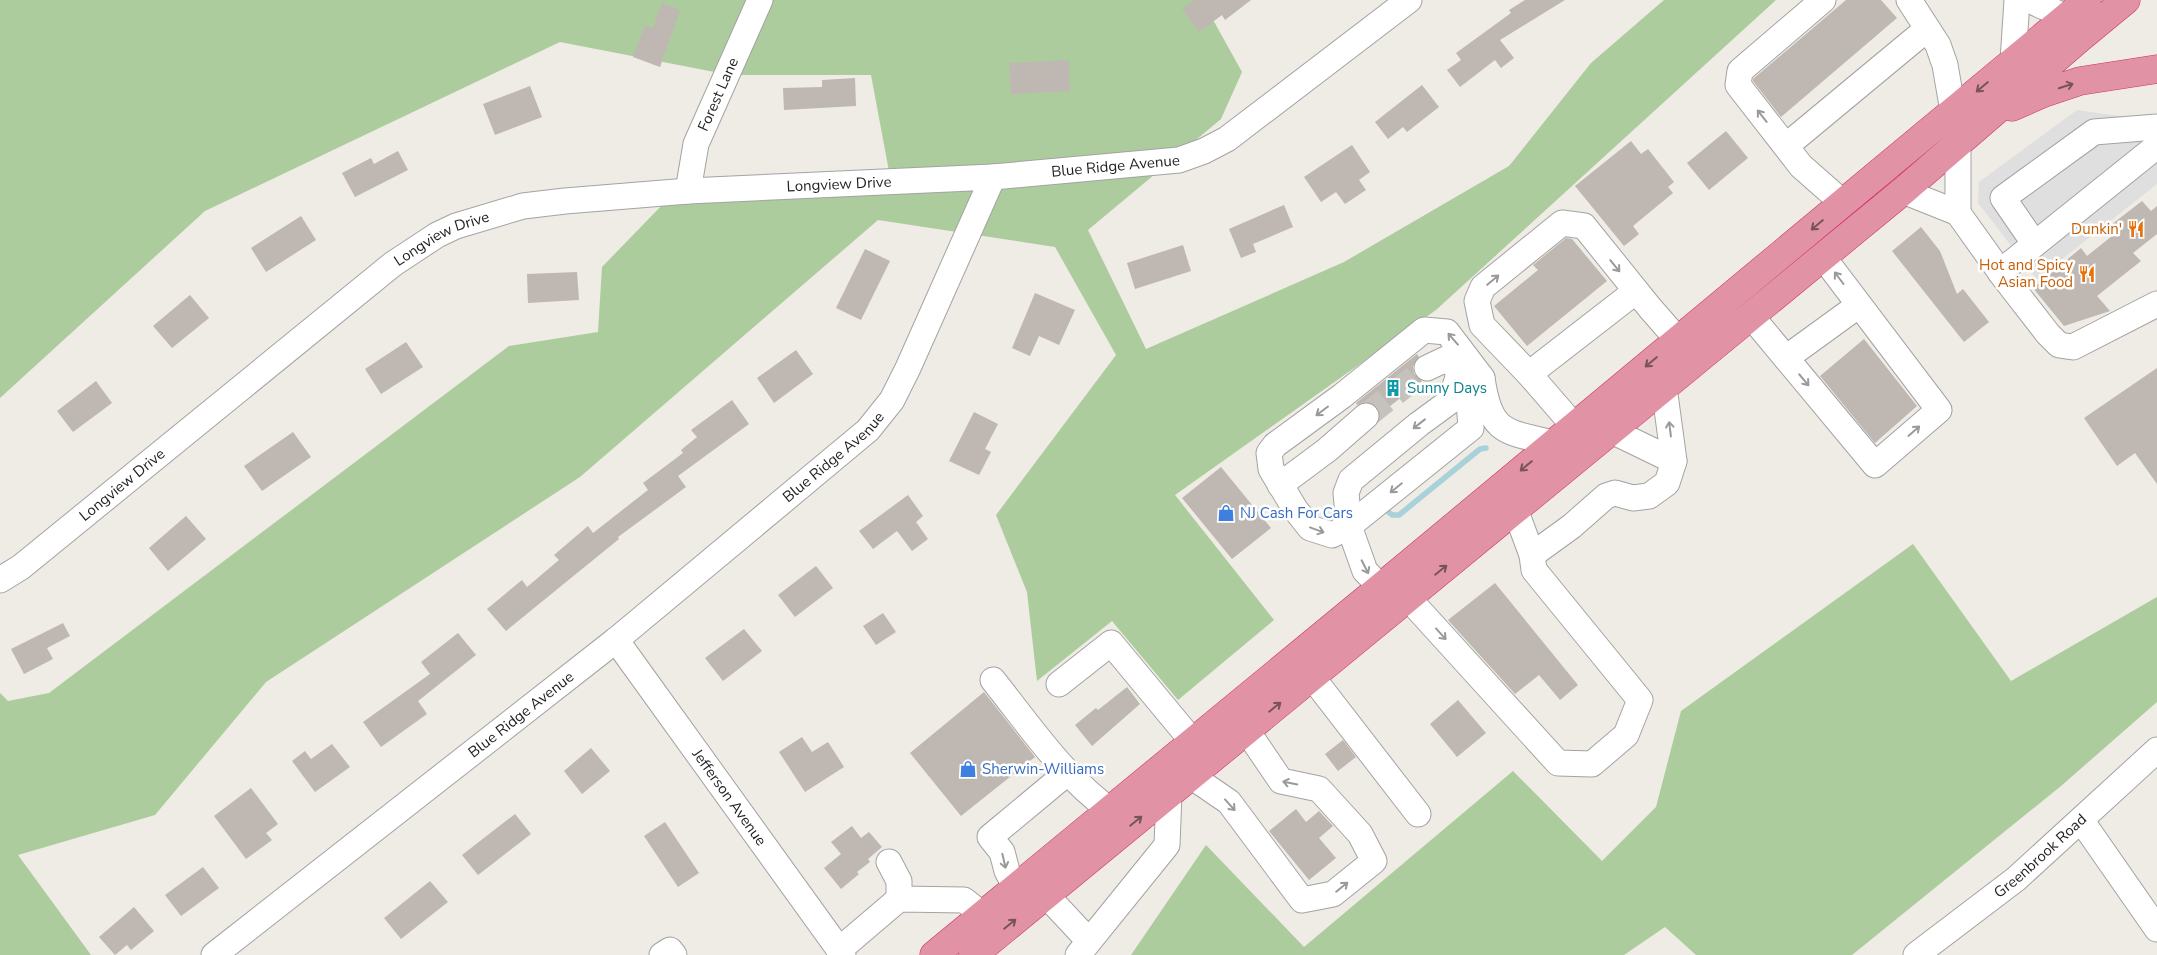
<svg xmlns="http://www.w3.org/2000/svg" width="2157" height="955" font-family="'Nunito Sans',sans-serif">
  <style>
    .forest { fill: #adcc9d }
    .parking { fill: #dfdfdf }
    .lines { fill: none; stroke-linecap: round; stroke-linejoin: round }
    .stream { stroke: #a8d2da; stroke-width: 5.5 }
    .building { fill: #bfb7b2 }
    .minor-tunnel { stroke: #c5c2bd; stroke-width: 25; stroke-dasharray: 25 12; stroke-linecap: butt }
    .minor-casing { stroke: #a3a3a3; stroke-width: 27 }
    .highway-casing { stroke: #d12f6f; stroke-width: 29 }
    .minor { stroke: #fff; stroke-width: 25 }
    .highway { stroke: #e292a5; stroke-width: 28 }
    .oneway { stroke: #77535b }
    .oneway2 { stroke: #9a9a9a }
    .labels { text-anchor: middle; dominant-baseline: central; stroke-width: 5; stroke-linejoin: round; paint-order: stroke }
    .street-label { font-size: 15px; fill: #1f1f1f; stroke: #fff }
    .food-label { font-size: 15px; fill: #c56008; stroke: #fff; text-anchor: end }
    .culture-label { font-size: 15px; fill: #0d838f; stroke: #fff; text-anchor: start }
    .shop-label { font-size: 15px; fill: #366cbe; stroke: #fff; text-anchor: start }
  </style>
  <rect width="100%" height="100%" fill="#efebe5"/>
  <path class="forest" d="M0 0H1202L1242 72 1221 119 1088 230 1146 349 1344 262 1509 166 1591 63 1664 0H1776L1436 310 1175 495 1274 620 1178 700 1112 621 1037 681 1027 592 996 515 1116 355 1055 247 878 220 580 477 266 682 155 815 18 855 91 955H0V693L8 701 49 693 509 346 598 332 602 267 666 201 891 182 871 75H730L560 42 205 211 0 398Z
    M1913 544 2011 681 2157 597V702L2061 786 1852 955H1696L1665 927 1624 955H1131L1206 845 1304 947 1513 771 1602 861 1656 807 1681 711Z"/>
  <path class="parking" d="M2077 110 2133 118 2157 148V184L2037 279 1978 203 1979 182Z"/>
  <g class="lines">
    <path class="stream" d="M1383 507 1392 515H1399L1480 449 1486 448"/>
  </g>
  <path class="building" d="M1195 0H1251L1225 20 1222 15 1199 32 1182 9Z
    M1525 0H1565L1500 40 1514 58 1501 68 1495 60 1460 87 1447 70 1461 60 1456 53 1511 13 1509 10Z
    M1846 0H1881L1897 18 1781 117 1753 81V79Z
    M662 3 680 10 660 67 633 57 645 25 653 28Z
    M1069 60 1070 91 1011 94 1009 63Z
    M855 78 856 106 784 110 783 88 822 87V80Z
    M1422 85 1439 107 1407 132 1403 127 1388 139 1375 122Z
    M530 86 542 117 495 135 483 104Z
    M1726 131 1748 158 1709 190 1687 163Z
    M1631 141 1641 154 1648 149 1674 182 1668 187 1673 193 1633 226 1639 234 1624 246 1575 186Z
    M1352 145 1370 172 1359 180 1366 190 1345 204 1336 192 1321 202 1304 177Z
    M398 151 408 170 355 197 342 173 371 158 374 164Z
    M2142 201 2151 211 2157 206V234L2133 253 2141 261 2097 296 2110 311 2064 326 2033 288 2081 248 2087 256 2117 232 2111 225Z
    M1284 205 1293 227 1253 244 1256 252 1241 258 1229 229Z
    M301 216 316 240 266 272 251 248Z
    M1921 227 1940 251 1957 294 1963 289 1989 322 1964 342 1892 251Z
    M1566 238 1572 239 1607 281 1527 346 1494 306 1538 270 1533 265Z
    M1183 245 1191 271 1135 289 1127 263Z
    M865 249 890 261 861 320 836 308Z
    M577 272 579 300 528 303 527 274Z
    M1035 293 1075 310 1059 345 1039 336 1030 356 1012 348Z
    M190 295 209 318 172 348 153 326Z
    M1864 339 1917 406 1875 443 1820 376Z
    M406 342 423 367 381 394 365 369Z
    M796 350 813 374 774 403 757 378Z
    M1417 354 1419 357 1413 366 1414 374 1422 381 1380 414 1377 407 1371 403 1364 402 1357 405 1356 403Z
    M2157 368V484L2135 453 2117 466 2084 418Z
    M96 381 112 403 73 432 57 411Z
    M732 400 749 424 678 476 686 487 618 537 619 539 506 631 487 609 522 580 527 587 559 560 554 555 588 526 593 533 648 490 643 483 683 453 681 450 697 437 691 430Z
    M974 412 998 424 985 449 991 452 979 475 949 461Z
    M293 432 311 457 262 491 244 466Z
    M1221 467 1271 528 1232 559 1182 498Z
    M908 495 923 516 916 522 928 539 912 551 897 531 873 549 859 531Z
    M186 516 206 539 168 571 149 548Z
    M816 566 833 588 795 617 778 595Z
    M1495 583 1578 685 1560 700 1539 675 1515 694 1448 620Z
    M883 613 896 632 876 645 863 626Z
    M63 623 70 636 47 648 53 659 24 674 11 649Z
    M744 629 762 651 723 681 705 658Z
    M458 633 476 655 418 701 427 714 381 747 363 722 430 674 421 662Z
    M1127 687 1140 704 1092 746 1075 725 1096 708 1098 710Z
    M984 692 1035 757 961 816 910 753Z
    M1458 700 1486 733 1457 757 1430 724Z
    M802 737 812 752 828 742 844 767 805 792 779 752Z
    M1343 740 1356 757 1338 771 1325 754Z
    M332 744 350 767 315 792 292 761 305 751 311 759Z
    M591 748 610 771 582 794 564 771Z
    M251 788 278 824 266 833 272 840 246 859 214 816Z
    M1296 809 1306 822 1319 811 1333 826 1319 838 1336 858 1309 880 1269 831Z
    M515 814 531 834 478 875 462 855Z
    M665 822 699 873 678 887 644 836Z
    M852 826 861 838 869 832 882 847 868 859 870 862 857 872 859 874 841 889 824 868 841 854 831 842Z
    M203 867 219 888 181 916 165 895Z
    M430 881 448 902 401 939 384 918Z
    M134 907 154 931 131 950 127 945 115 955 99 937Z"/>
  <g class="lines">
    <path class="minor-tunnel" d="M1366 416 1427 368"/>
    <g class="minor-casing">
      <g id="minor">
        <path d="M1823 0 1740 71 1738 85 1801 166 1843 203"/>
        <path d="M1909 0 1938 45 1945 65 1953 111"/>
        <path d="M2029 0 2066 17"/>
        <path d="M2013 61 2017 0"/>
        <path d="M1786 146 1927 29"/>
        <path id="s1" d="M688 191 696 144 760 0"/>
        <path d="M1903 191 1958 213V144"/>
        <path d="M1958 213 2003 276 2048 334 2059 345 2073 347 2157 304"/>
        <path d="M2034 243 2003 198 2094 132 2157 127"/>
        <path d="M2000 272 2157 146"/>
        <path d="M1751 316 1875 465 1939 410 1823 257"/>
        <path d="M1786 358 1859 305"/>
        <path d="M1427 368 1446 359 1459 369 1457 381 1454 389"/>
        <path d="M1529 374 1636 291"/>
        <path d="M1468 388 1471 428 1349 526 1332 535 1310 528 1295 509 1271 469 1269 453 1275 445 1342 396 1424 330 1447 332 1482 378"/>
        <path d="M1574 426 1529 374 1482 325 1477 301 1483 287 1562 223 1584 226 1650 308 1678 340"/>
        <path d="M1612 431 1674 461 1664 387"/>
        <path d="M1280 485 1327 450 1366 416"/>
        <path d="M1515 509 1532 555 1572 526 1606 496 1615 493 1633 498 1649 496 1667 483 1674 461"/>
        <path id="s2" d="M0 580 21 567 393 264 437 235 456 226 523 206 565 201 688 191 993 177"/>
        <path d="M1381 587 1365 571 1349 526 1346 493 1351 480 1419 424 1482 378C1490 433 1504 432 1554 443"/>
        <path d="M1408 598 1558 763 1592 764 1626 735 1640 700 1534 570 1532 555"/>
        <path id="s3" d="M616 640 843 955"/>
        <path d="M1312 677 1418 814"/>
        <path d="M993 680C1029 725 1063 776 1110 810"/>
        <path d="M1059 684 1111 643 1193 742"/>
        <path d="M1191 776 1229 802 1302 900 1333 894 1374 861 1360 834 1319 789 1281 781 1247 731"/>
        <path d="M2081 820 2157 929"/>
        <path d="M889 862 899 881V899"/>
        <path d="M1016 888 1007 871 1002 852 990 837 1067 773"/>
        <path d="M1046 895 1089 941"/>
        <path d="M839 950 899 899 964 900 983 915"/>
        <path id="s4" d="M214 955 616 640 868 430 892 400 908 368 993 177 1179 160 1204 151 1227 139 1409 0"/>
        <path d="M662 955 670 950 674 955"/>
        <path d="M1078 955 1167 845 1169 794"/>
        <path id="s5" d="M1916 955 2016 879 2157 750"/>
      </g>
    </g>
    <g class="highway-casing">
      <path id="highway" d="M2012 107 2044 93 2080 81 2157 69
        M934 955 1381 587 2087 0
        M973 955 1903 191 2080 38 2126 0"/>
    </g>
    <use href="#minor" class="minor"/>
    <use href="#highway" class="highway"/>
  </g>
  <defs><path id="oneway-shaft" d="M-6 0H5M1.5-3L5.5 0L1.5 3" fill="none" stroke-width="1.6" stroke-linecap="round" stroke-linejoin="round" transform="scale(1.25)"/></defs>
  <g class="oneway">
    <use href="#oneway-shaft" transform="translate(2066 86) rotate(-18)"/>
    <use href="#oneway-shaft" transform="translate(1982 87) rotate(140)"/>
    <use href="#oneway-shaft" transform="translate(1817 225) rotate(140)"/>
    <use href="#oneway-shaft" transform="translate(1651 362) rotate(140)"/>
    <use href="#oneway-shaft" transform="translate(1526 466) rotate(140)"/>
    <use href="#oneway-shaft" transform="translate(1441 570) rotate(-39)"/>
    <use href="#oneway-shaft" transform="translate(1275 707) rotate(-39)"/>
    <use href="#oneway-shaft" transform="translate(1136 821) rotate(-39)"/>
    <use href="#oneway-shaft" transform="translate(1010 924) rotate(-39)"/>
  </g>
  <g class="oneway2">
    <use href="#oneway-shaft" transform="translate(1762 116) rotate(-128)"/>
    <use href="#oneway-shaft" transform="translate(1615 266) rotate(51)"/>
    <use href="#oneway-shaft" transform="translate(1839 278) rotate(-127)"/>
    <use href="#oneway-shaft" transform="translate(1493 280) rotate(-40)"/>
    <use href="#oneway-shaft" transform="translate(1453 339) rotate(-131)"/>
    <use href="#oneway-shaft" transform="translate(1804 380) rotate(50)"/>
    <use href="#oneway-shaft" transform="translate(1322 411) rotate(143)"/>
    <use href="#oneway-shaft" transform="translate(1419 424) rotate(142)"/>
    <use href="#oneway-shaft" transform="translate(1670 429) rotate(-97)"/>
    <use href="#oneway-shaft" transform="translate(1914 431) rotate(-41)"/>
    <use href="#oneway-shaft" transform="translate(1396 488) rotate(141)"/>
    <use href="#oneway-shaft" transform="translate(1317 530) rotate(20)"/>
    <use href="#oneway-shaft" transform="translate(1365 567) rotate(63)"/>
    <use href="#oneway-shaft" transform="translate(1441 634) rotate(48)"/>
    <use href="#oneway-shaft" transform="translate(1290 783) rotate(-169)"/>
    <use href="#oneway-shaft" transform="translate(1230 805) rotate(48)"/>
    <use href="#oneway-shaft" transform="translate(1004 861) rotate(77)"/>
    <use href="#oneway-shaft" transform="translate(1342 887) rotate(-39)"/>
  </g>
  <defs>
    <g id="restaurant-bare" transform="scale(1.35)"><path d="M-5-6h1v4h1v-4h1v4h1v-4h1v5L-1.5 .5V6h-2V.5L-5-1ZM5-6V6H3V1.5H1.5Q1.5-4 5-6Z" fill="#e8710a" stroke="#fff" stroke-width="2.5" paint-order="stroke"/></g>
    <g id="building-bare" transform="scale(1.35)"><path d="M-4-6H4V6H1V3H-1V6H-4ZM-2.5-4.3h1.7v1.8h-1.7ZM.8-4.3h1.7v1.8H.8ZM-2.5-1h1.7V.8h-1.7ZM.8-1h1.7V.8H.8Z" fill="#0f9aa8" stroke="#fff" stroke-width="2.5" paint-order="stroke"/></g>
    <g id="shop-bare" transform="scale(1.35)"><path d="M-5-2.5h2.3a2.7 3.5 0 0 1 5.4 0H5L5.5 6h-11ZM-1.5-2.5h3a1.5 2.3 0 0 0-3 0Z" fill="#3f7fe0" stroke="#fff" stroke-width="2.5" paint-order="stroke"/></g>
  </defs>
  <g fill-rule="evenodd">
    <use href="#restaurant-bare" x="2136" y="229"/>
    <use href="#restaurant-bare" x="2087" y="274"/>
    <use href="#building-bare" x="1393" y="388"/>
    <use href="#shop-bare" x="1226" y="513"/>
    <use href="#shop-bare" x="968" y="769"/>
  </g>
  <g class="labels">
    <g class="street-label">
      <text stroke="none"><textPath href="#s1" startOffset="102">Forest Lane</textPath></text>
      <text stroke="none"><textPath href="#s4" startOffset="1245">Blue Ridge Avenue</textPath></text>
      <text stroke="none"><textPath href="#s2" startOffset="965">Longview Drive</textPath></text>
      <text stroke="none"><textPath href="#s2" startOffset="560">Longview Drive</textPath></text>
      <text stroke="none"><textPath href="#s4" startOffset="795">Blue Ridge Avenue</textPath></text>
      <text stroke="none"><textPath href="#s2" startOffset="155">Longview Drive</textPath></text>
      <text stroke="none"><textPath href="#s4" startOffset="390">Blue Ridge Avenue</textPath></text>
      <text stroke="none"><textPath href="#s3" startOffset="194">Jefferson Avenue</textPath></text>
      <text stroke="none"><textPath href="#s5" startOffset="159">Greenbrook Road</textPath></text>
    </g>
    <g class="food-label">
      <text x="2122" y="229">Dunkin'</text>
      <text x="2073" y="265">Hot and Spicy<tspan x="2073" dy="17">Asian Food</tspan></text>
    </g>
    <g class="culture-label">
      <text x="1407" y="388">Sunny Days</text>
    </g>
    <g class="shop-label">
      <text x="1240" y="513">NJ Cash For Cars</text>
      <text x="982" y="769">Sherwin-Williams</text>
    </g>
  </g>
</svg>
